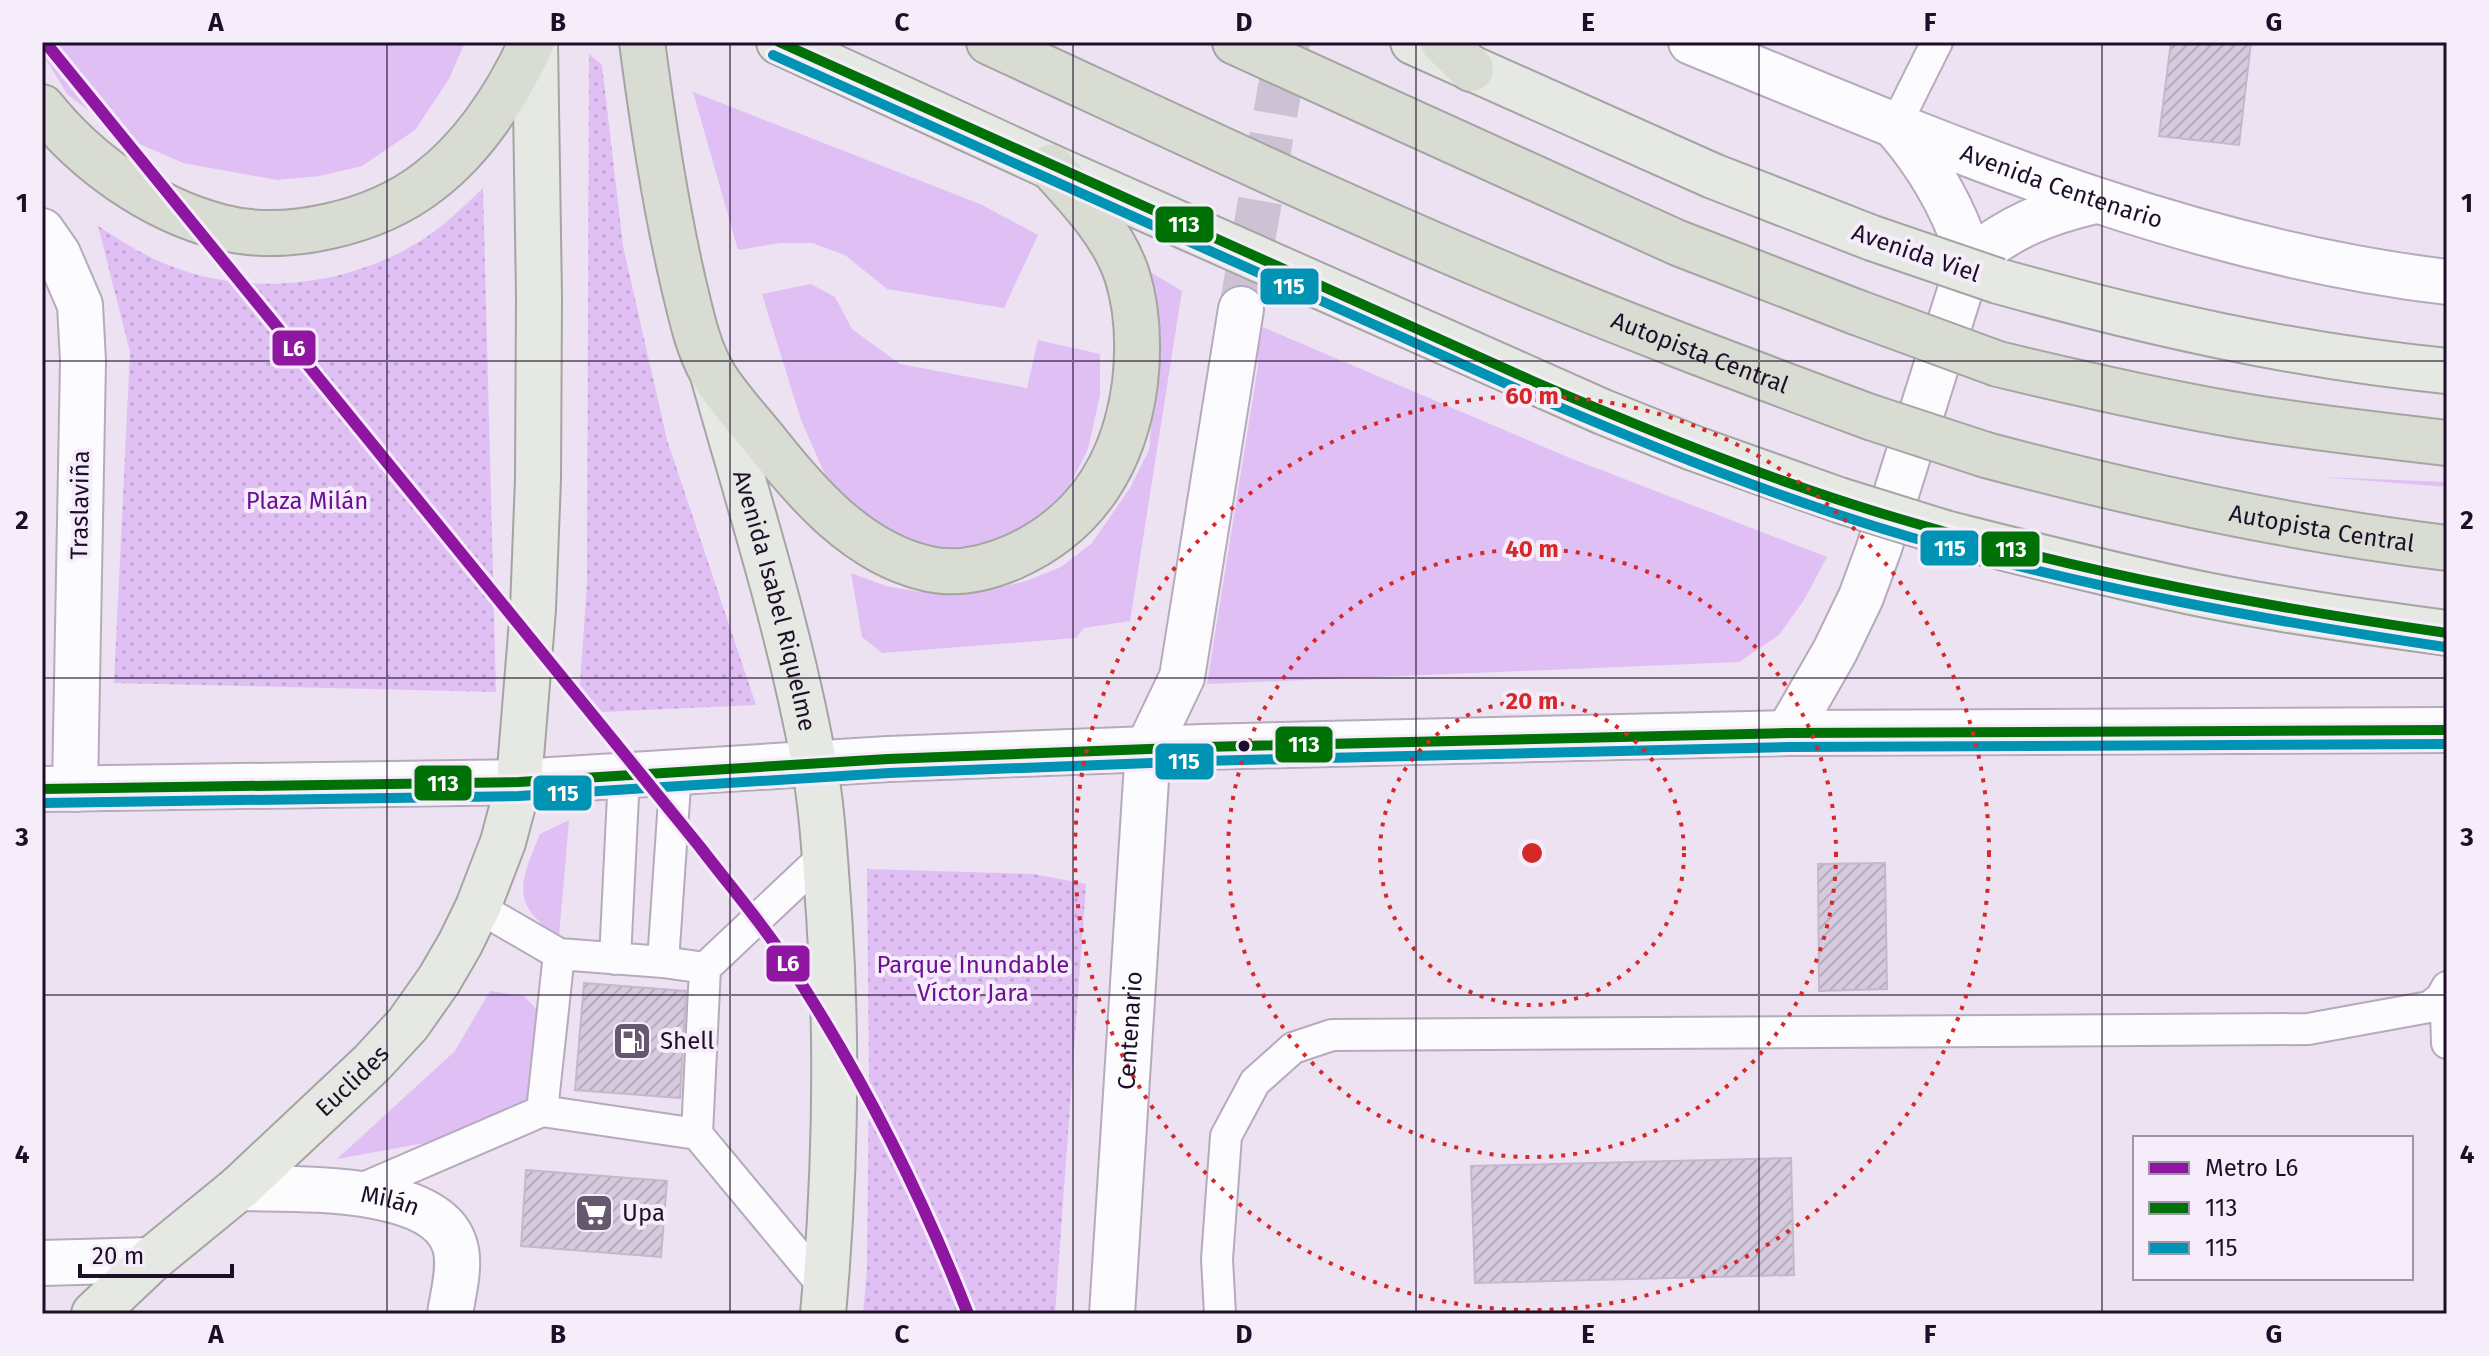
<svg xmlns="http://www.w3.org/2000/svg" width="2489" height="1356" font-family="'Fira Sans',sans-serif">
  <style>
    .green { fill: #e0bff5 }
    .park { fill: url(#park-dots) }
    .building { fill: url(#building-hatch); stroke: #c4b8cc; stroke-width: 2 }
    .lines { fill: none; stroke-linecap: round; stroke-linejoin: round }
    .street-tunnel { stroke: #cdc2d4; stroke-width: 44; stroke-dasharray: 44 22; stroke-linecap: butt }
    .lane-casing { stroke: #b6aabd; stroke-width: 34 }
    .street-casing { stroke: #b6aabd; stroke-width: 48 }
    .secondary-casing { stroke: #b6aabd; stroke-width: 48 }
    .primary-casing { stroke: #a4a5a3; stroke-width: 48 }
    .highway-casing { stroke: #a4a5a3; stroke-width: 48 }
    .lane { stroke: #fcfbfd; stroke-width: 30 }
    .street { stroke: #fcfbfd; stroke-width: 44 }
    .secondary { stroke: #fcfbfd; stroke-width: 44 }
    .primary { stroke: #e6e8e4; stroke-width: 44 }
    .highway { stroke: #d8dcd3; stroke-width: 44 }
    .primary-bridge-casing { stroke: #a4a5a3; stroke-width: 48; stroke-linecap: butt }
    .highway-bridge-casing { stroke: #a4a5a3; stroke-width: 48; stroke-linecap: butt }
    .primary-bridge { stroke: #e6e8e4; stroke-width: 44 }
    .highway-bridge { stroke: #d8dcd3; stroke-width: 44 }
    .bus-1-casing { stroke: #f6edfb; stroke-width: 16 }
    .bus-2-casing { stroke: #f6edfb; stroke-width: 16 }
    .bus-1 { stroke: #007106; stroke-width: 10 }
    .bus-2 { stroke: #0093b3; stroke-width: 10 }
    .metro-1-casing { stroke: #f6edfb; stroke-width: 18 }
    .metro-1 { stroke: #8e16a1; stroke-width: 12 }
    .grid { fill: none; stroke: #1e0f28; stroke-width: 2; stroke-opacity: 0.55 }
    .ring { fill: none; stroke: #d62828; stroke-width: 4; stroke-dasharray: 4 8 }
    .bus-dot { fill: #1e0f28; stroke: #f6edfb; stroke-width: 3 }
    .labels { text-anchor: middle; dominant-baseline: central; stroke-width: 8; stroke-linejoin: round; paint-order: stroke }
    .street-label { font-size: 24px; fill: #1e0f28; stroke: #f6edfb }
    .park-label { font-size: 24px; fill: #6c1194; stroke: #f6edfb }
    .poi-label { font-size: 24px; fill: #1e0f28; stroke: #f6edfb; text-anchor: start }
    .centre { fill: #d62828; stroke: #f6edfb; stroke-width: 4 }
    .ring-label { font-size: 24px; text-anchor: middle; font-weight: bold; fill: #d62828; stroke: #f6edfb; stroke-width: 8; stroke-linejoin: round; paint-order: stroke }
    .line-badge { stroke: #f6edfb; stroke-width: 3 }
    .badge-label { font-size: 22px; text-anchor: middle; font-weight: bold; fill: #fff }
    .neatline { fill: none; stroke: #1e0f28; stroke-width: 3 }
    .grid-label { font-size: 26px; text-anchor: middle; font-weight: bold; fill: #1e0f28 }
  </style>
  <defs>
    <pattern id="park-dots" width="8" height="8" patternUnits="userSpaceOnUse" patternTransform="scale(2)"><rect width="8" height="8" fill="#e0bff5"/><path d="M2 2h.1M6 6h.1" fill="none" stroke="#c0a3d2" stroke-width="1.8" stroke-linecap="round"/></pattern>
    <pattern id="building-hatch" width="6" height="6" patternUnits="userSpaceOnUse" patternTransform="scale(2)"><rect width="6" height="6" fill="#d6cade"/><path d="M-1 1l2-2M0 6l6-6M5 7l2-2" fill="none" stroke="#b7acbe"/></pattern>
  </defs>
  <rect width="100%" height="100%" fill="#ece2f2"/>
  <path class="green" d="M42 42H465L449 79 415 130 362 166 320 176 277 180 183 163 126 138 68 95 42 53Z
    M693 92 980 204 1038 235 1004 308 887 289 845 255 812 243H780L738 250Z
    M1142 267 1182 291 1130 621 1084 628 1076 638 882 653 862 637 851 573 886 586 920 592 976 593 1026 581 1061 567 1092 543 1130 488 1149 450 1157 357Z
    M811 284 835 297 852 329 900 364 1027 388 1038 340 1100 354V395L1088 449 1066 493 1019 537 945 555 900 544 831 488 801 420 762 294Z
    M1253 323 1570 458 1827 557 1804 600 1779 635 1739 662 1207 684 1258 366 1257 339Z
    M2321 477 2447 482V487Z
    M569 820 559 937C509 903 520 883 540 834Z
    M490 991 524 996 556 1030 546 1090 496 1125 447 1139 337 1159 455 1051Z"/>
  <path class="park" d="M589 54 602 65 623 246 667 440 756 705 578 713 587 583Z
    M483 188 496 692 114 683 130 352 98 226C121 241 143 255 168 265 246 297 345 287 417 243 442 228 462 208 483 188Z
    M867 869 1033 874 1086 884 1055 1314H863L867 1270 869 1073Z"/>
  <path class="building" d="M2171 42H2251L2239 145 2159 136Z
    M1885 863 1887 989 1819 991 1818 864Z
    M584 983 686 991 680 1098 575 1090Z
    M1791 1158 1794 1275 1475 1283 1471 1166Z
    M526 1170 667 1181 661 1257 521 1246Z"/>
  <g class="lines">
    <path class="street-tunnel" d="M1241 309 1288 42"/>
    <g class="lane-casing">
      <path id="lane" d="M1895 126 1937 42
        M478 907 559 954
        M615 959 624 775
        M663 962 676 771
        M2441 998 2446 1012 2447 1043
        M542 1111 559 954 663 962 705 968
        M697 1134 705 968 824 856
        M354 1192 542 1111 697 1134 825 1288
        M1220 1314 1217 1259 1226 1136 1255 1082 1293 1048 1332 1035 2308 1029 2429 1007 2441 998 2447 987"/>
    </g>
    <g class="street-casing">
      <g id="street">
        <path id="s1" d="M239 1188C292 1190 437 1182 455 1246 461 1266 453 1294 450 1314"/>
        <path d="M42 1263 151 1260"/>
        <path id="s2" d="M1112 1314 1148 748 1182 677 1241 309"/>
      </g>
    </g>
    <g class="secondary-casing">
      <g id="secondary">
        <path id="s3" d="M1691 42C1938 143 2179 250 2447 282"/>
        <path d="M42 231 58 254 80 305 83 361 75 789"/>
        <path d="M1970 259C2012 227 2043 213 2095 201"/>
        <path d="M1788 733 1835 651 1861 597 1879 548 1970 259C1954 208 1930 166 1895 126"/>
        <path d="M42 789 519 782 888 759 1202 747 1788 733 2447 730"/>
      </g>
    </g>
    <g class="primary-casing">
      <g id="primary">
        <path d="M779 42 1051 167 1603 412 1693 448 1839 500"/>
        <path d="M1413 42 1713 176 1872 238"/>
        <path d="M1998 281C2145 322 2294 356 2447 371"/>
        <path id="s4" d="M713 375C749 503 790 631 814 763 823 813 825 863 829 914 838 1047 835 1181 823 1314"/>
        <path d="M1945 533C2032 555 2118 577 2206 595 2286 611 2366 622 2447 633"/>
        <path id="s5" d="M94 1314 151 1260 239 1188 372 1063 408 1024 439 980 460 944 478 907 503 842 519 782 533 609 538 479 539 297 535 42"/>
      </g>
    </g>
    <g class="highway-casing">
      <g id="highway">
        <path d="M642 42C653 124 665 205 684 286 691 314 697 346 712 372 724 394 751 423 767 443 808 495 858 552 925 568 955 576 985 569 1013 557 1087 524 1125 461 1135 383 1139 347 1138 310 1127 275 1113 233 1080 199 1051 167"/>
        <path id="s6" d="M989 42C1154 118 1318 196 1486 267 1612 321 1741 369 1870 417"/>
        <path d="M1235 42 1678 243 1856 312"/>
        <path d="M1443 42 1471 69"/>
        <path d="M42 107C86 162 151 209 221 227 286 244 375 223 428 182 474 147 508 94 532 42"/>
        <path d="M1998 364C2077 383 2156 401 2236 415 2306 427 2377 435 2447 443"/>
        <path id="s7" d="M1986 455C2139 496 2290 529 2447 548"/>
      </g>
    </g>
    <use href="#lane" class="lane"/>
    <use href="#street" class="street"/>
    <use href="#secondary" class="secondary"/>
    <use href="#primary" class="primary"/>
    <use href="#highway" class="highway"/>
    <g class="primary-bridge-casing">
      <path id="primary-bridge" d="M1872 238 1998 281
        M1839 500 1945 533"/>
    </g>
    <g class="highway-bridge-casing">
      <path id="highway-bridge" d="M1856 312 1998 364
        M1870 417 1986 455"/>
    </g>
    <use href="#primary-bridge" class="primary-bridge"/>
    <use href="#highway-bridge" class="highway-bridge"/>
    <g class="bus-1-casing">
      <path id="bus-1" d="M779 42 1535 382C1659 435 1784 486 1914 523 2089 574 2267 607 2447 633
        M42 789 519 782 888 759 1202 747 1788 733 2447 730"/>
    </g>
    <g class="bus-2-casing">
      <path id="bus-2" d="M773 55 1529 394C1654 448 1780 499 1910 537 2086 588 2264 620 2445 647
        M42 803 519 796 889 773 1202 761 1788 747 2447 744"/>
    </g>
    <use href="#bus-1" class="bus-1"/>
    <use href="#bus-2" class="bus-2"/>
    <g class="metro-1-casing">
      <path id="metro-1" d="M45 42 700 847C729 885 762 923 788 963 861 1074 920 1191 968 1314"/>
    </g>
    <use href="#metro-1" class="metro-1"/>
  </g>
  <path class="grid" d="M387 42V1314M730 42V1314M1073 42V1314M1416 42V1314M1759 42V1314M2102 42V1314M42 361H2447M42 678H2447M42 995H2447"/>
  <g class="ring">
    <circle cx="1532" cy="853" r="152"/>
    <circle cx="1532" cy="853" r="304"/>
    <circle cx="1532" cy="853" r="457"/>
  </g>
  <defs>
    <g id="fuel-square" transform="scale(2)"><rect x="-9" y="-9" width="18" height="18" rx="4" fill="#66596f" stroke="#f6edfb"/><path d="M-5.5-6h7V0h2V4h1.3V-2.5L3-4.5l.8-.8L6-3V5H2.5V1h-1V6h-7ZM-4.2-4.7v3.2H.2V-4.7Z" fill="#fff"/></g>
    <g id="supermarket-square" transform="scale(2)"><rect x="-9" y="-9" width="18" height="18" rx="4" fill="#66596f" stroke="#f6edfb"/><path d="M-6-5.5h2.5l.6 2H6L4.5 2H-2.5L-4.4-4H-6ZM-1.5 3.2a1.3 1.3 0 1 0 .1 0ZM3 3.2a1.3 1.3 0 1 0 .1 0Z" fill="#fff"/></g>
  </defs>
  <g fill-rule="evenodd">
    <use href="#fuel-square" x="632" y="1041"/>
    <use href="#supermarket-square" x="594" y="1213"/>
  </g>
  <circle class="bus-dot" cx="1244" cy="746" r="7"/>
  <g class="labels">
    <g class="street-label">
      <text stroke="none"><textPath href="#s3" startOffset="398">Avenida Centenario</textPath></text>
      <text transform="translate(1916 253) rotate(19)">Avenida Viel</text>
      <text stroke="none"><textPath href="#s6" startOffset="776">Autopista Central</textPath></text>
      <text transform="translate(80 505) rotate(-89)">Traslaviña</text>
      <text stroke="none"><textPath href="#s7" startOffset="344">Autopista Central</textPath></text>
      <text stroke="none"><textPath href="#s4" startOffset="234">Avenida Isabel Riquelme</textPath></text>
      <text stroke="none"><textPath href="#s2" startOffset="284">Centenario</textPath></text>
      <text stroke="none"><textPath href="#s5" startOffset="348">Euclides</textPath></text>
      <text stroke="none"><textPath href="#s1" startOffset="152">Milán</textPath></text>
    </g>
    <g class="park-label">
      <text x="307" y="501">Plaza Milán</text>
      <text x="973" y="965">Parque Inundable<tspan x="973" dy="28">Víctor Jara</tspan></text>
    </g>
    <g class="poi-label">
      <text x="660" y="1041">Shell</text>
      <text x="622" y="1213">Upa</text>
    </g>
  </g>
  <circle cx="1532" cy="853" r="12" class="centre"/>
  <g class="ring-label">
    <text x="1532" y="404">60 m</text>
    <text x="1532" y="557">40 m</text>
    <text x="1532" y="709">20 m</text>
  </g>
  <g class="line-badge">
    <rect x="1154" y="205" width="61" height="39" rx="8" fill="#007106"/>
    <rect x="1259" y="267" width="61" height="39" rx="8" fill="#0093b3"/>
    <rect x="271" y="329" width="46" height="38" rx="8" fill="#8e16a1"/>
    <rect x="1919" y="529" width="61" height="38" rx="8" fill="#0093b3"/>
    <rect x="1980" y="530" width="61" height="38" rx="8" fill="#007106"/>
    <rect x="1274" y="725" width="60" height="39" rx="8" fill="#007106"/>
    <rect x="1154" y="742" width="61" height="39" rx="8" fill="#0093b3"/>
    <rect x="413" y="764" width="60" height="38" rx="8" fill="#007106"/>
    <rect x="532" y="774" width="61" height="38" rx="8" fill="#0093b3"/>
    <rect x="765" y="944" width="46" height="39" rx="8" fill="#8e16a1"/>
  </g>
  <g class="badge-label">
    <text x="1184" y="232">113</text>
    <text x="1289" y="294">115</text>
    <text x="294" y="356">L6</text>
    <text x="1950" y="556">115</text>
    <text x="2011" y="557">113</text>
    <text x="1304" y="752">113</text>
    <text x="1184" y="769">115</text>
    <text x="443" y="791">113</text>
    <text x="563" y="801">115</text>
    <text x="788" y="971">L6</text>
  </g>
  <rect width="2489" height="1356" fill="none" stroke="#f6edfb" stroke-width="88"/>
  <rect x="2133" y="1136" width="280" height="144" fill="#f6edfb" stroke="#a094a7" stroke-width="2"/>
  <rect x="2149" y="1162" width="40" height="12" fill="#8e16a1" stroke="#a094a7" stroke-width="2"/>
  <text x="2205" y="1176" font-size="24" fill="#1e0f28">Metro L6</text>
  <rect x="2149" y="1202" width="40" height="12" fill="#007106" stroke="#a094a7" stroke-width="2"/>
  <text x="2205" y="1216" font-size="24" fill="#1e0f28">113</text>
  <rect x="2149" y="1242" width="40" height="12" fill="#0093b3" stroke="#a094a7" stroke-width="2"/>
  <text x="2205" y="1256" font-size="24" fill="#1e0f28">115</text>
  <path d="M80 1264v12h152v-12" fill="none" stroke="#1e0f28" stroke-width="4"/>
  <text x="92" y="1264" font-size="24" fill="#1e0f28" stroke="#f6edfb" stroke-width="6" paint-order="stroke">20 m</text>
  <rect x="44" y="44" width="2401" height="1268" class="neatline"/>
  <g class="grid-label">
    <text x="216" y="31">A</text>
    <text x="558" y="31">B</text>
    <text x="902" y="31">C</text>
    <text x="1244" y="31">D</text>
    <text x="1588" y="31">E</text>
    <text x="1930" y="31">F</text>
    <text x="2274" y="31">G</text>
    <text x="22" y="212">1</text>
    <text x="2467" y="212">1</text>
    <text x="22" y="529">2</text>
    <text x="2467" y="529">2</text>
    <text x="22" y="846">3</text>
    <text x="2467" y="846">3</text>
    <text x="22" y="1163">4</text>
    <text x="2467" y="1163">4</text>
    <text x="216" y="1343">A</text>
    <text x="558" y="1343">B</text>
    <text x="902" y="1343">C</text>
    <text x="1244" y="1343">D</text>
    <text x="1588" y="1343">E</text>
    <text x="1930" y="1343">F</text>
    <text x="2274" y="1343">G</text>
  </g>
</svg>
